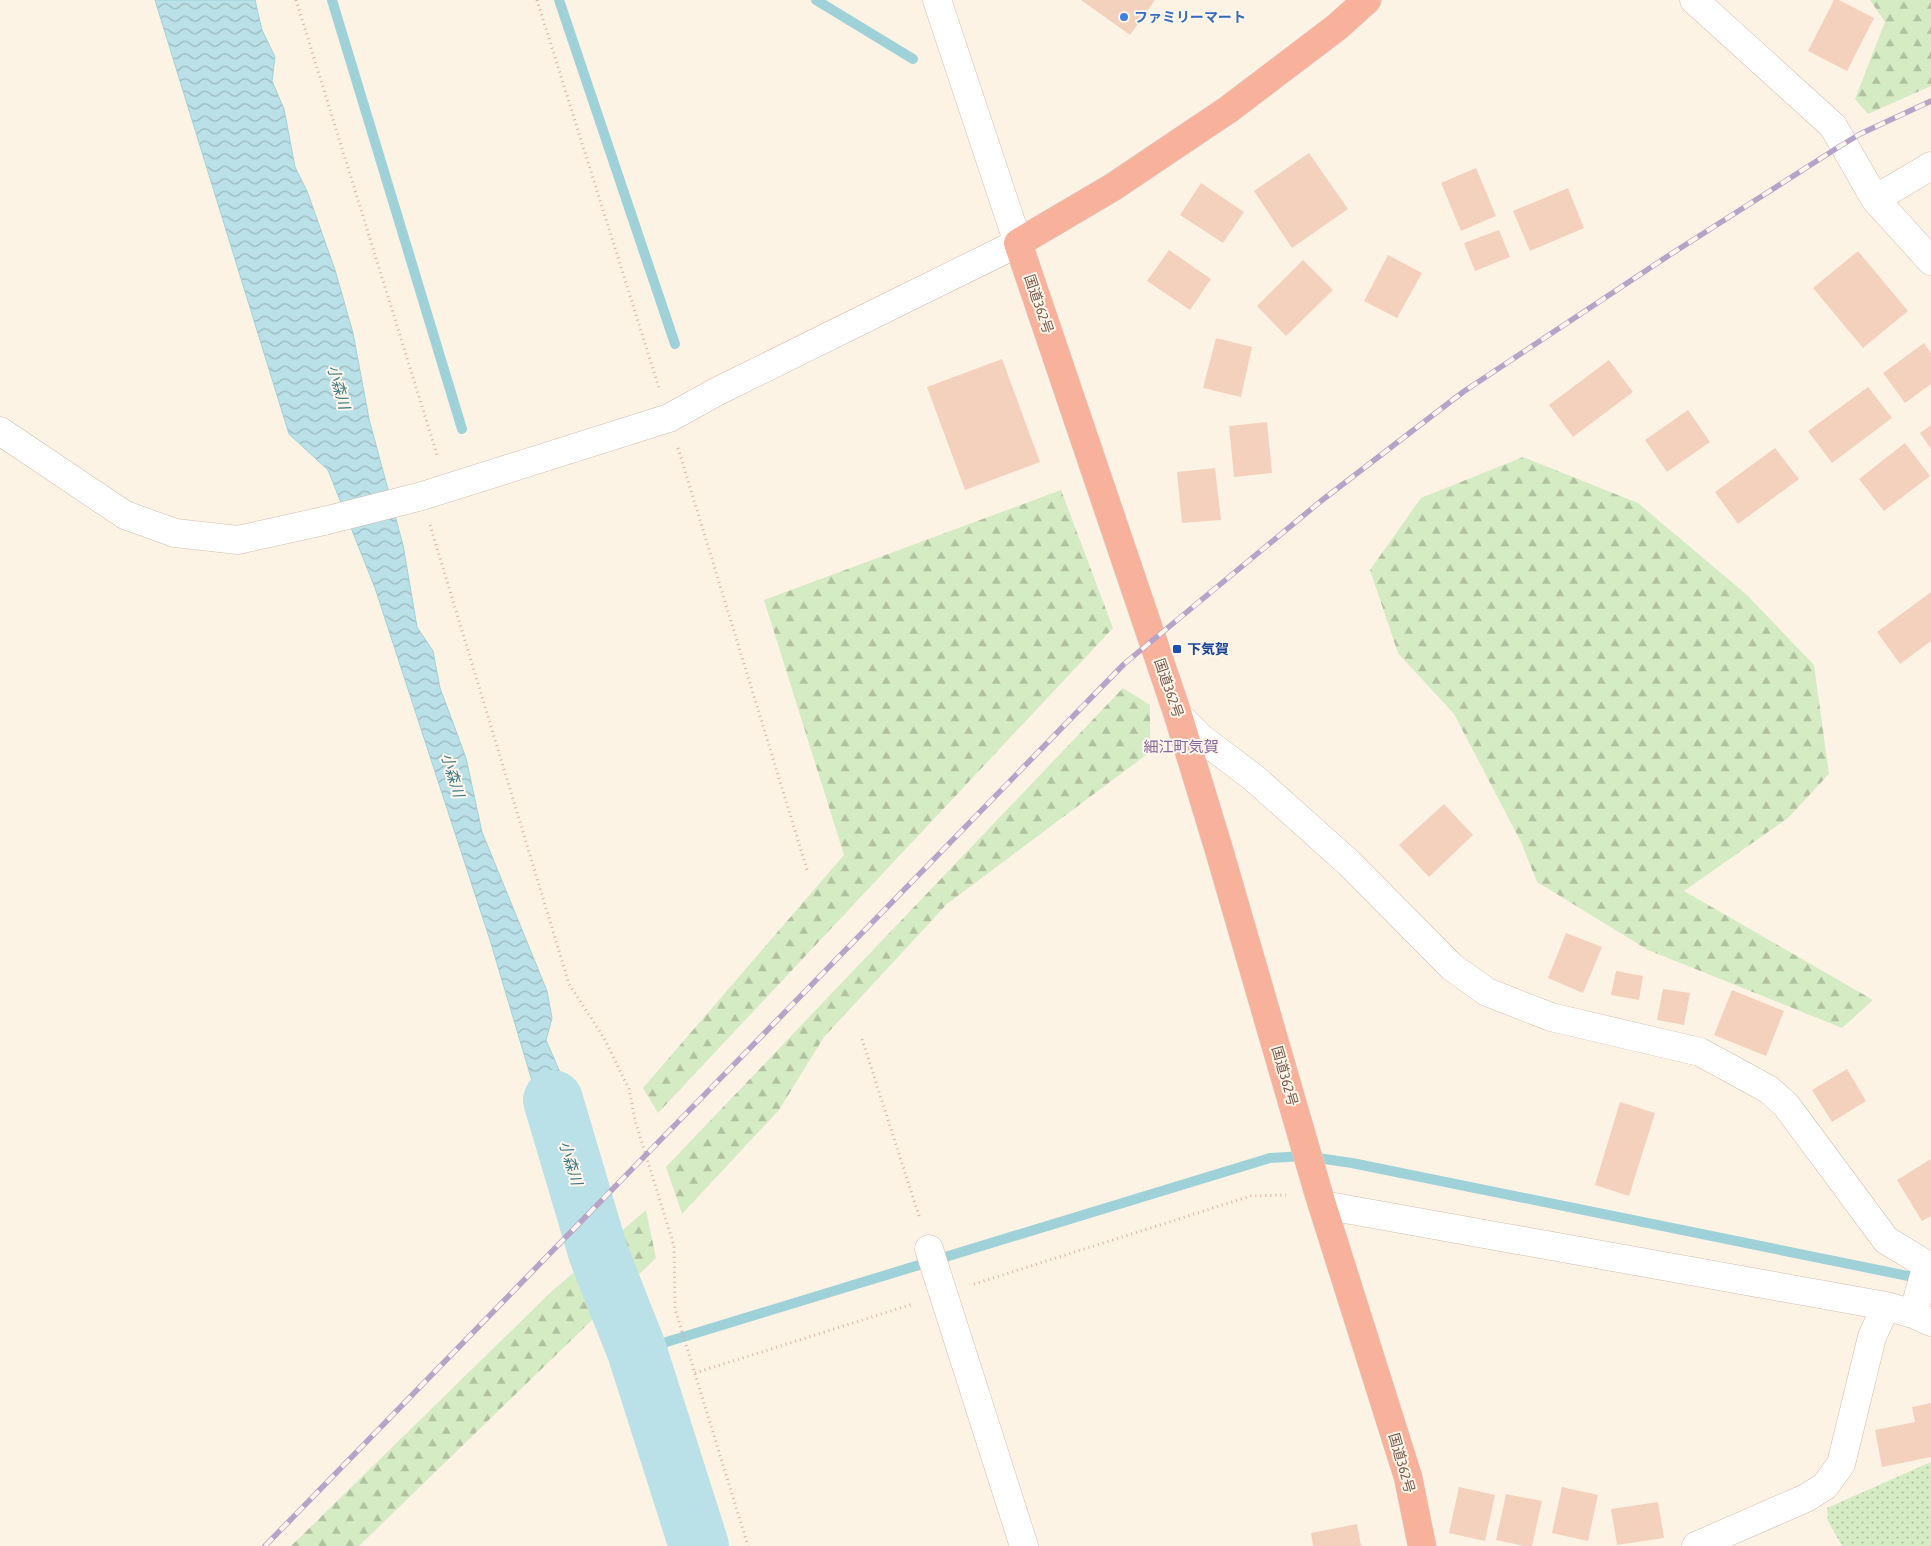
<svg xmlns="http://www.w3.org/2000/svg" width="1931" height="1546" font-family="'Asap Condensed','Noto Sans JP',sans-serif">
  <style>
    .grass { fill: url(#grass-dots) }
    .forest { fill: url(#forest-firs) }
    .water { fill: url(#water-waves); stroke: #9fd1d9 }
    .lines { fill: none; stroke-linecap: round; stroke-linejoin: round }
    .stream { stroke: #9fd1d9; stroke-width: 10 }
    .river { stroke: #b9e1e7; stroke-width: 60 }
    .building { fill: #f3d1bc }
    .minor-casing { stroke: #d0bdad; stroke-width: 29 }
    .highway-casing { stroke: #dbd4d0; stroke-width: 29 }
    .path { stroke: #d8b49f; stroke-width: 3; stroke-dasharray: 1 4; stroke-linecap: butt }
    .minor { stroke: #fff; stroke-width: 28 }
    .highway { stroke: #f8b19b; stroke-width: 28 }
    .rail-casing { stroke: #b6a3c7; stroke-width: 5.5 }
    .rail { stroke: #fff7ec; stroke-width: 4; stroke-dasharray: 11; stroke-linecap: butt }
    .shop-dot { fill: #3f7fe0; stroke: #fff7ec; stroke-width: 2 }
    .transit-dot { fill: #1a4fb4; stroke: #fff7ec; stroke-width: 2 }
    .labels { text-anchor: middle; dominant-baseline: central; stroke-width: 4; stroke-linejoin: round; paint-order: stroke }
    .shop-label { font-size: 14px; font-weight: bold; fill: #366cbe; stroke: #fff7ec; text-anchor: start }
    .street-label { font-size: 14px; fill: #765949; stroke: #fff7ec }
    .transit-label { font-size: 14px; font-weight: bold; fill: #164399; stroke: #fff7ec; text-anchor: start }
    .water-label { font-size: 15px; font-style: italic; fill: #3f7983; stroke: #fff7ec }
    .neighbourhood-label { font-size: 15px; fill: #87659a; stroke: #fff7ec }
  </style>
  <defs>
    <pattern id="grass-dots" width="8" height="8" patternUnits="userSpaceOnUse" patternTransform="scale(1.25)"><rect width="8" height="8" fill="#d4ebc3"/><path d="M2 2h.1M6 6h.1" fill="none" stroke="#b1c1a0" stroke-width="1.8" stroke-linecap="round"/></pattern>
    <pattern id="forest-firs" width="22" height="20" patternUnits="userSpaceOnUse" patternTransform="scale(1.25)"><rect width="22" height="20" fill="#d4ebc3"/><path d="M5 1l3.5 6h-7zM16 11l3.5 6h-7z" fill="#b1c1a0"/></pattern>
    <pattern id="water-waves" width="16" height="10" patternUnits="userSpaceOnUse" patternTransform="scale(1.25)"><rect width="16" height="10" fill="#b9e1e7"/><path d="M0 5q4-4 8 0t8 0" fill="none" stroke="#9bb9bd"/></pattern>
  </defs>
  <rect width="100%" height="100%" fill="#fdf3e5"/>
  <path class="grass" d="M1931 1462V1546H1842L1828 1521 1827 1508Z"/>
  <path class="forest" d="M1870 0H1931V86L1868 114 1855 99 1885 22Z
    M1523 457 1638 503 1747 595 1814 665 1829 774 1788 818 1684 891 1873 1000 1842 1028 1648 950 1537 882 1521 842 1454 714 1398 653 1370 570 1421 498Z
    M1061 490 1113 628 658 1113 643 1088 844 855 764 600Z
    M1123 688 1150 705V752L947 904 824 1037 779 1110 682 1214 666 1167Z
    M646 1210 656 1258 359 1546H291L551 1292Z"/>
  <path class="water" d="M155 0H255L262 30 275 57 272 81 284 109 295 167 307 191 335 270 353 333 369 419 403 545 417 627 433 651 440 688 466 758 482 832 547 991 552 1018 546 1040 562 1077 583 1116 587 1148V1185L558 1168 490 940 375 588 328 470 289 434Z"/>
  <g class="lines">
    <path class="stream" d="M332 0 462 429
      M559 0 675 344
      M816 0 913 59
      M637 1351 1270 1158 1304 1156 1352 1163 1923 1279"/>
    <path class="river" d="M553 1100 598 1252 637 1351 699 1546"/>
  </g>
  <path class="building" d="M1081 0H1155L1130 35Z
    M1834 0H1839L1874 18 1847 71 1808 51Z
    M1309 153 1348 209 1292 248 1254 191Z
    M1476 168 1496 216 1461 231 1441 183Z
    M1201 183 1244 212 1223 243 1180 215Z
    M1568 188 1584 228 1530 251 1513 211Z
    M1499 230 1510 257 1475 271 1464 243Z
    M1169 250 1211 279 1190 310 1147 281Z
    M1858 251 1908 311 1863 348 1813 288Z
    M1388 255 1422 273 1397 318 1364 301Z
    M1303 260 1333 290 1286 336 1257 306Z
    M1216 338 1252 347 1241 397 1203 388Z
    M1924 343 1931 353V384L1905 403 1883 373Z
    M1002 359 1040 462 965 490 927 387Z
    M1609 360 1633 392 1573 437 1549 405Z
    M1868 387 1892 418 1832 463 1808 431Z
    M1688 410 1710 442 1667 472 1645 440Z
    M1267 422 1272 473 1234 477 1229 426Z
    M1931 425V449L1920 433Z
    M1905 443 1930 476 1884 511 1859 479Z
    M1775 448 1799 479 1738 524 1715 492Z
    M1215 468 1221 520 1182 523 1177 472Z
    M1931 592V641L1900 664 1877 632Z
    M1444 804 1473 835 1429 877 1399 845Z
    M1566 933 1602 947 1583 993 1548 978Z
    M1616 971 1643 976 1639 1000 1611 995Z
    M1663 989 1690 993 1684 1025 1657 1020Z
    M1732 990 1784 1011 1766 1056 1714 1035Z
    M1847 1069 1866 1101 1832 1122 1812 1090Z
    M1620 1102 1655 1113 1629 1196 1595 1185Z
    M1931 1159V1216L1922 1221 1897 1180Z
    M1931 1403V1457L1882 1467 1875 1430 1915 1422 1912 1407Z
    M1459 1487 1495 1495 1485 1541 1449 1533Z
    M1562 1487 1598 1495 1588 1541 1552 1533Z
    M1506 1494 1542 1501 1532 1546H1524L1496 1540Z
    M1658 1502 1664 1538 1617 1545 1611 1509Z
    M1357 1524 1361 1546H1313L1311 1533Z"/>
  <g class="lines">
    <g class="minor-casing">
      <path id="minor" d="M1694 0 1833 126 1875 199 1931 261
        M1875 199 1931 166
        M0 431 125 515 175 533 238 540 328 520 422 496 669 418 718 391 1018 243 937 0
        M1178 715 1201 738 1254 778 1349 863 1452 967 1487 992 1551 1017 1700 1052 1768 1089 1786 1105 1886 1240 1927 1265H1931
        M1323 1205 1886 1306 1913 1314 1931 1322
        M929 1249 1024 1546
        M1913 1314 1927 1265
        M1696 1546 1806 1498 1825 1486 1841 1464 1872 1337 1886 1306"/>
    </g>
    <g class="highway-casing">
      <path id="highway" d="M1367 0 1337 27 1229 109 1113 187 1018 243 1178 715 1219 850 1319 1195 1408 1477 1422 1546"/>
    </g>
    <path class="path" d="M296 0 438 458
      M537 0 659 388
      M678 448 808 873
      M430 525 569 984 604 1038 629 1089 635 1120 674 1246 675 1309 748 1546
      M862 1039 920 1219
      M974 1284 1251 1196 1286 1195
      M695 1373 913 1304"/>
    <use href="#minor" class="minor"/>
    <use href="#highway" class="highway"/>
    <g class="rail-casing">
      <path id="rail" d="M265 1546 1124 664 1321 501 1463 392 1671 254 1837 148 1860 134 1931 101"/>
    </g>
    <use href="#rail" class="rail"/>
  </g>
  <circle class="shop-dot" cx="1124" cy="17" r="5"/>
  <rect class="transit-dot" x="1172" y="644" width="10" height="10" rx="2.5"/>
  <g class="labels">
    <g class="shop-label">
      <text x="1134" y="17">ファミリーマート</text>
    </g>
    <g class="street-label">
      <text transform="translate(1039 304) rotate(71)">国道362号</text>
      <text transform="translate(1169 688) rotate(71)">国道362号</text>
      <text transform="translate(1285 1076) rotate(74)">国道362号</text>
      <text transform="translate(1402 1463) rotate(74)">国道362号</text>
    </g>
    <g class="transit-label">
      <text x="1187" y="649">下気賀</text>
    </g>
    <g class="water-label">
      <text transform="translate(339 387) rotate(74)">小森川</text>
      <text transform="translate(453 775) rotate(73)">小森川</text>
      <text transform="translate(571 1163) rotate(73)">小森川</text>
    </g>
    <g class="neighbourhood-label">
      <text x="1181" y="746">細江町気賀</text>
    </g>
  </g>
</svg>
